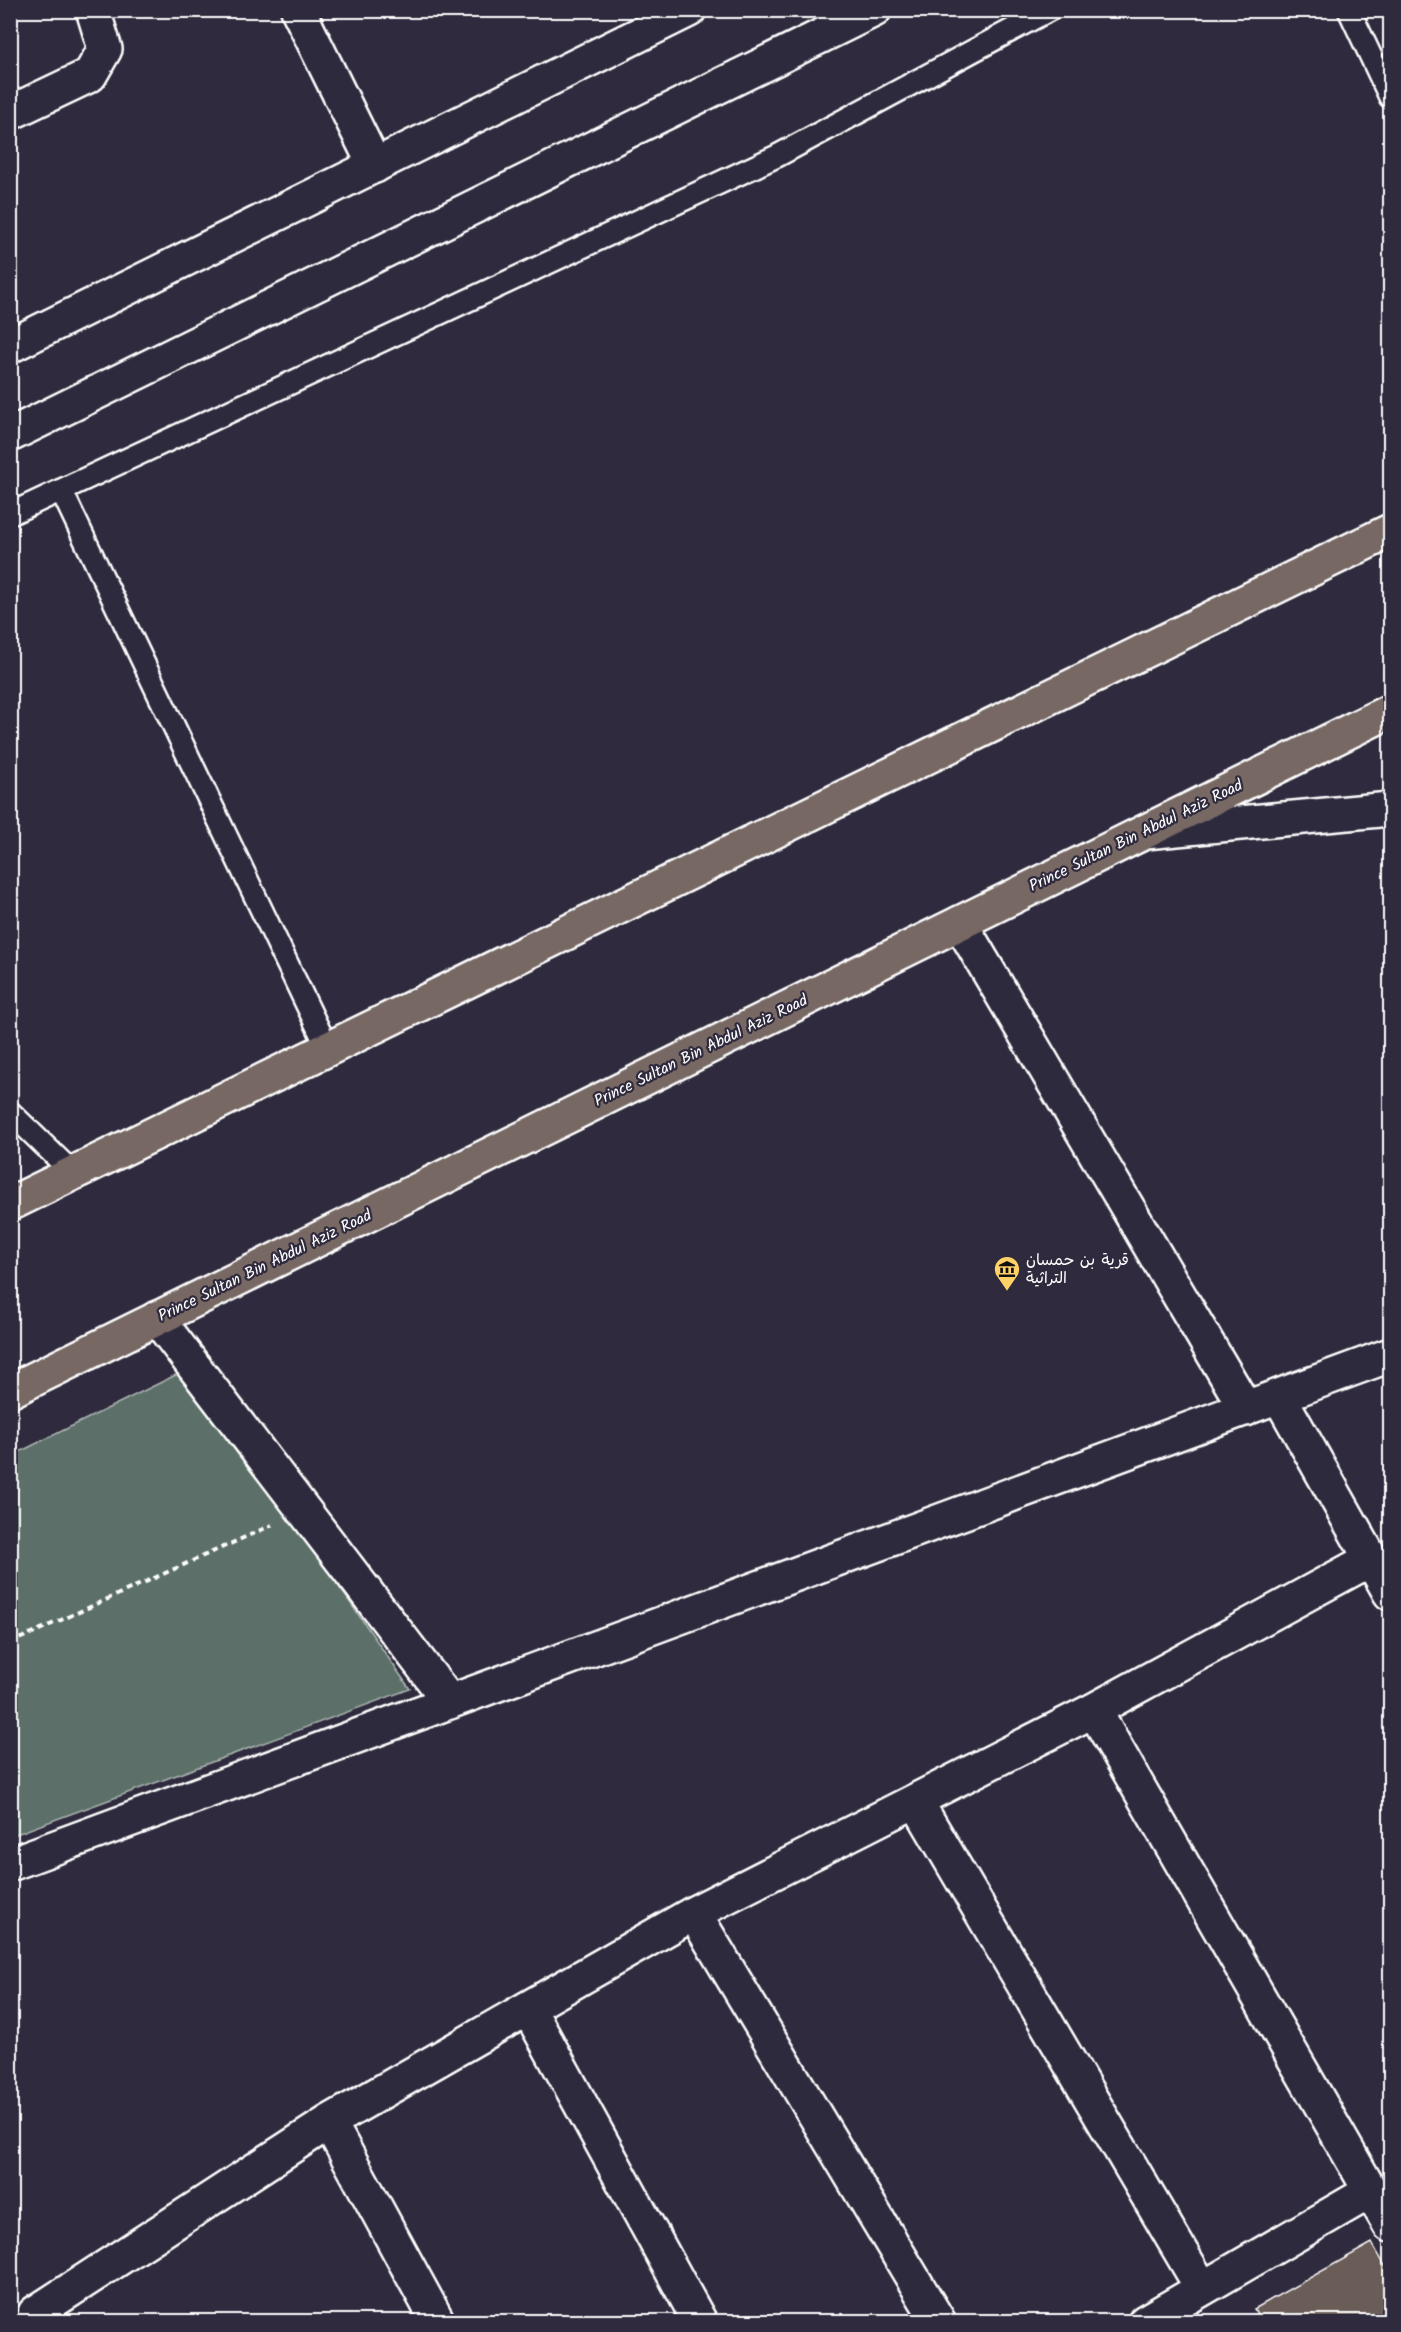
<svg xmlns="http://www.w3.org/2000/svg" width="1401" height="2332" font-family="Kalam,'Playpen Sans Arabic',sans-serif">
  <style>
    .green { fill: #5c7069; stroke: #aeb8b4; stroke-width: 1.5 }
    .building { fill: #6b5d59; stroke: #fff; stroke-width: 1.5 }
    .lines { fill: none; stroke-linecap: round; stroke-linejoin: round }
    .lane-casing { stroke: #fff; stroke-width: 26 }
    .street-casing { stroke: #fff; stroke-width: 38 }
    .secondary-casing { stroke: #fff; stroke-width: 38 }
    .highway-casing { stroke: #fff; stroke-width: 38 }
    .path { stroke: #fff; stroke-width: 4; stroke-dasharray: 6 4.5; stroke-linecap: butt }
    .lane { stroke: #2f2a3d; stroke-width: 21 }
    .street { stroke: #2f2a3d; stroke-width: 33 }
    .secondary { stroke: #2f2a3d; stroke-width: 33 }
    .highway { stroke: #776864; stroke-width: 33 }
    .labels { text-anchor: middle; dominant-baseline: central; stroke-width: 4.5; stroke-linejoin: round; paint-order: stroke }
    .street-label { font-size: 16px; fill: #fff; stroke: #2f2a3d }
    .poi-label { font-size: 16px; fill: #fff; stroke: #2f2a3d; text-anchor: start }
  </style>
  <rect width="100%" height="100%" fill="#2f2a3d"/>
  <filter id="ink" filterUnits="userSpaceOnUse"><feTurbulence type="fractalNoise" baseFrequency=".0167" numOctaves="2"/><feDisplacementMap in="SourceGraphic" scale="12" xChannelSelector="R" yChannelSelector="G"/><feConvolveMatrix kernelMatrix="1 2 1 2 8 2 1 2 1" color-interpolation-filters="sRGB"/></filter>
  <g filter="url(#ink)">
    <path class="green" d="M188 1369 410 1689 11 1836V1456Z"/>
    <path class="building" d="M1372 2243 1390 2275V2322H1262L1254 2309Z"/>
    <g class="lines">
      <g class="lane-casing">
        <path id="lane" d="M1349 10 1390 97
          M61 490 328 1049
          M10 514 777 156 1049 10
          M10 1112 73 1173"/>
      </g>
      <g class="street-casing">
        <path id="street" d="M298 10 375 166
          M10 113 90 75 105 49 93 10
          M1145 832 1390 809
          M960 923 1246 1409
          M157 1318 450 1702
          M1279 1396 1390 1593
          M1094 1710 1390 2225
          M916 1801 1202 2288
          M10 1864 1390 1355
          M694 1913 939 2322
          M528 2008 700 2322
          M329 2122 438 2322
          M32 2322 35 2313 329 2122 694 1913 1094 1710 1371 1559
          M1145 2322 1371 2191"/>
      </g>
      <g class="secondary-casing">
        <path id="secondary" d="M10 346 689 10
          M10 435 874 10"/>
      </g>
      <g class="highway-casing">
        <path id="highway" d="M10 1204 1390 531
          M10 1391 1390 711"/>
      </g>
      <path class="path" d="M10 1643 272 1525"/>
      <use href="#lane" class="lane"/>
      <use href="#street" class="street"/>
      <use href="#secondary" class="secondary"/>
      <use href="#highway" class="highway"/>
    </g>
  </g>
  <defs>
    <g id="museum-pin" transform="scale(1.35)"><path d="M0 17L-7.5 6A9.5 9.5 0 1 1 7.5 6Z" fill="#ffd166" stroke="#2f2a3d"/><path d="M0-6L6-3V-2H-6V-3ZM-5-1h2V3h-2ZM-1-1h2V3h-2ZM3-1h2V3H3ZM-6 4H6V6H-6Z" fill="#111"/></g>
  </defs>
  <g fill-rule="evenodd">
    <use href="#museum-pin" x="1007" y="1269"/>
  </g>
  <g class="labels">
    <g class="street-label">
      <text transform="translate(1136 836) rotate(-26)">Prince Sultan Bin Abdul Aziz Road</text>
      <text transform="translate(701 1051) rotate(-26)">Prince Sultan Bin Abdul Aziz Road</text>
      <text transform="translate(265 1266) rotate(-26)">Prince Sultan Bin Abdul Aziz Road</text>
    </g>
    <g class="poi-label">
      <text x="1026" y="1260">قرية بن حمسان<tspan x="1026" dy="18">التراثية</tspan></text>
    </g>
  </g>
  <rect width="1401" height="2332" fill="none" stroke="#2f2a3d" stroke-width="36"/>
  <rect x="18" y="18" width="1365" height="2296" fill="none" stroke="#fff" stroke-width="2" filter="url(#ink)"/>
</svg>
